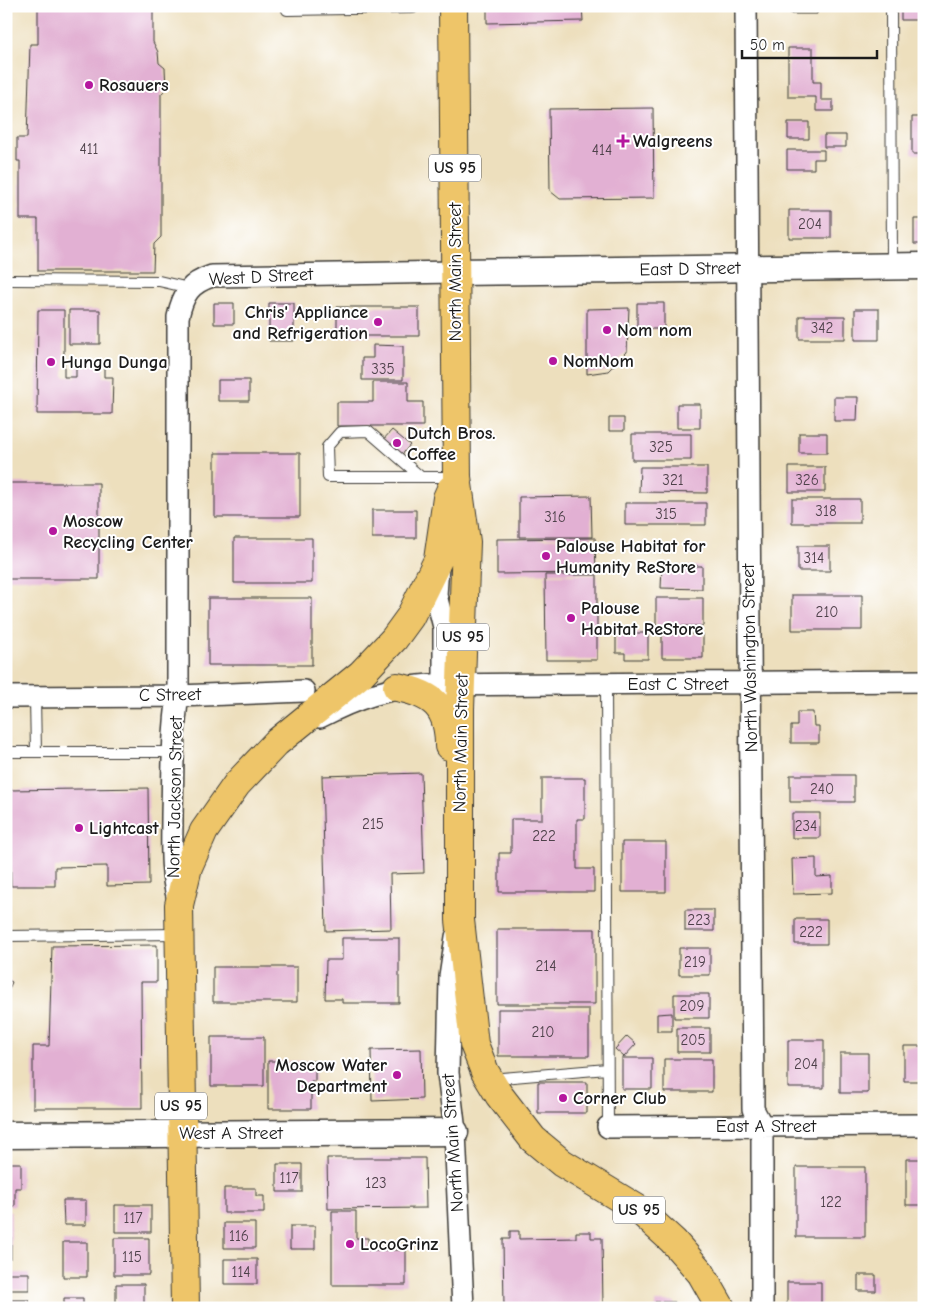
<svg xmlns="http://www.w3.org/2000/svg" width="930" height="1314" font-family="'Comic Neue',sans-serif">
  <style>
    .building { fill: #e2b0d3 }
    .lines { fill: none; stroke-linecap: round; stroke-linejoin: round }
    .service-casing { stroke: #3b3934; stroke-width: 12 }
    .minor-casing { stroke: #3b3934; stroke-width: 24 }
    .tertiary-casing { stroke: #3b3934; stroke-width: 29 }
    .trunk-casing { stroke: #3b3934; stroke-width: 30 }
    .service { stroke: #fff; stroke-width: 10 }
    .minor { stroke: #fff; stroke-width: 21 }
    .tertiary { stroke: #fff; stroke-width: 26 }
    .trunk { stroke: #eec569; stroke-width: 28 }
    .poi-dot { fill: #b5179e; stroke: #fff; stroke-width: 2 }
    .labels { text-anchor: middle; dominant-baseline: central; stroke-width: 4; stroke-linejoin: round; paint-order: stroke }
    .number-label { font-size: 15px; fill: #4e414a }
    .shield { fill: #fff; stroke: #606060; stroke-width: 1 }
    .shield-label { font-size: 16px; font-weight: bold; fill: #1c1c1c }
    .poi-label { font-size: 18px; font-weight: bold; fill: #1c1c1c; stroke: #fff; text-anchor: start }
    .street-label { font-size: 18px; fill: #1c1c1c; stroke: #fff }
  </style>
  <rect width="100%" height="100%" fill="#fff"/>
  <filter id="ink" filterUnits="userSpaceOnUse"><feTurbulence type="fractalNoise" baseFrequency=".02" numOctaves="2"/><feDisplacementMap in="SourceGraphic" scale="10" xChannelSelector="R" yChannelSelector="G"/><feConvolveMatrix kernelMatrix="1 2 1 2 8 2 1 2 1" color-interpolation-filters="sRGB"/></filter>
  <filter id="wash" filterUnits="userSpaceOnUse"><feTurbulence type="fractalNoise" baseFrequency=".0096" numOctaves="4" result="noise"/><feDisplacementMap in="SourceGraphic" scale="20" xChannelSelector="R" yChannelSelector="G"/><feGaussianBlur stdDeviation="1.12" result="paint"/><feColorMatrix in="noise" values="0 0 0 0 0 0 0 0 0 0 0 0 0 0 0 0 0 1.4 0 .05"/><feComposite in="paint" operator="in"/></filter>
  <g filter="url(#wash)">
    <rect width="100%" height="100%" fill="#eddfbd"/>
    <g id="blocks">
      <path class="building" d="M38 6H153V42L158 52 159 63 165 68 166 89 161 94V237L154 244 153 271H38V219H20V161H17V138H27L30 44H38Z
        M487 6H582L583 21 487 23Z
        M791 6H817V14H791Z
        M901 6H924V20H901Z
        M788 48H813V82H821V100H833V111H816V97H788Z
        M653 108 654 198 560 199 550 191 549 109Z
        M912 117H924V154H912Z
        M788 122H809V139H788Z
        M824 135H846V147H824Z
        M787 150H824V159H814V169H787Z
        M789 210H831V238H789Z
        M914 219H924V244H914Z
        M214 303H234V324H214Z
        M269 303H294V341H269Z
        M637 303H664V329H637Z
        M337 307H419V336H337Z
        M629 308 627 352 608 371 587 374V309Z
        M855 309H879V340H855Z
        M38 310H64V377H76V362H104V377H113L112 414H37Z
        M69 310H100V344H69Z
        M799 316H845V339H799Z
        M373 345 403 346V380H362V358H373Z
        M218 380H249V401H218Z
        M373 382H408V402H423V426H337V402H373Z
        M834 397H858L857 421H834Z
        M677 404H700V428H677Z
        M609 418H624V431H609Z
        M392 430 410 445 400 457 382 441Z
        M799 433H827V453H799Z
        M632 434H691V460H632Z
        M215 453H300V517H215Z
        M640 467H707V493L639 492Z
        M789 467H825V492H789Z
        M6 483H99V579H6Z
        M591 496 592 537H519V497Z
        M792 499H860V523H792Z
        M625 503H706V525H625Z
        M372 510H416V538H372Z
        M234 538H312V583H234Z
        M595 538 596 573 497 574V539Z
        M798 546H830V571H798Z
        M662 566H702V589L661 588Z
        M545 575H597V660H546Z
        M792 595H862V630H792Z
        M208 598H312V665H208Z
        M656 598H703V626H656Z
        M616 633H648V659H625V653H616Z
        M662 634H703V658H662Z
        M797 712H813L814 726H819V743H791V726H797Z
        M421 773 424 873 390 874 391 929 326 931 322 776Z
        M790 775H854V802H790Z
        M542 778H585V819H577V869H594V892H499V853H511V819H542Z
        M148 788 149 885 107 886V866L55 867V886H11L9 790Z
        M792 813H820V838H792Z
        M622 842H666V892H622Z
        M816 858V877L832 876V893L793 894 792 859Z
        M685 910H714V931H685Z
        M795 919H827V944H795Z
        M497 929H595V1004H497Z
        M342 938H399V1003H342V999H325L326 960H342Z
        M157 945V982H141L142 1108H33V1046H49L52 946Z
        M679 948H710V975H679Z
        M213 967H297V1002H213Z
        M6 979 12 982 6 996Z
        M674 994H709V1018H674Z
        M498 1009H589V1056H498Z
        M672 1013V1031H657V1014Z
        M677 1028H710V1052H677Z
        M627 1036 636 1044 624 1057 615 1049Z
        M211 1037H264V1086H211Z
        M788 1040H824V1088H788Z
        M904 1046H924V1081H904Z
        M421 1049 422 1099 372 1101 371 1050Z
        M840 1053H868V1093H840Z
        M622 1058H652V1089H622Z
        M664 1059H712V1092H664Z
        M268 1061H315V1081H311V1109H268Z
        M538 1082H587V1113H538Z
        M327 1158H425L426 1208 328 1209Z
        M906 1159H924V1205H906Z
        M6 1163H21V1188H15V1206H6Z
        M277 1164H302V1192H277Z
        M796 1167H865V1237H796Z
        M224 1188H256V1196H264V1213H224Z
        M63 1200H86V1225H64Z
        M115 1205H151V1232H115Z
        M6 1211H11V1258H6Z
        M332 1211H356V1238H368V1250H406V1285H332Z
        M224 1223H255V1248H224Z
        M290 1226H315V1249H290Z
        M510 1231H519V1239L576 1238V1232H591V1238H602L603 1308H504L503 1239H510Z
        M114 1238H149V1275H114Z
        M63 1242H87V1277H63Z
        M224 1259H257V1284H224Z
        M6 1273H29V1290H6Z
        M858 1275H876V1291H858Z
        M787 1282H821V1307H787Z
        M116 1284H144V1308H116Z
        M64 1298H83V1308H64Z
        M6 1300H29V1308H6Z
        M655 1302H675V1308H655Z"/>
    </g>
  </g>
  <g filter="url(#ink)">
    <use href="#blocks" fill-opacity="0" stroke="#3b3934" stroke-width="1"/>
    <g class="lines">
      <g class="service-casing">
        <path id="service" d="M287 6V10L413 8
          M891 6 892 266
          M10 280 159 281 189 288
          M421 477 368 431 340 432 327 447 328 477H456
          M606 684 608 1127
          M35 697 36 752
          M6 752H173
          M6 936 178 934
          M491 1079 607 1069"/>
      </g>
      <g class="minor-casing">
        <path id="minor" d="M746 6 753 1109 762 1126V1308
          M438 566 436 595 444 627V685
          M6 697 178 696 304 691
          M320 717C358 697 387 688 430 685L924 681
          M178 899C170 872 172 843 172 815 173 775 172 735 178 696V317C183 294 190 283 212 276L456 272
          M456 937 450 977 448 1073 455 1132 463 1308
          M608 1127 924 1125"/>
      </g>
      <g class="tertiary-casing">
        <path id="tertiary" d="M456 272 924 266
          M6 1135 455 1132"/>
      </g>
      <g class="trunk-casing">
        <path id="trunk" d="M453 6 457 477 466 542 460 709V920L474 1044 485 1072 499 1095 533 1139 562 1163 638 1209 673 1241 701 1273 721 1308
          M397 687C433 694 449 707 449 746
          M185 1308 179 905 188 867 204 831 237 784 276 743 361 674 394 639 410 617 438 560 447 498 451 489"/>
      </g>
      <use href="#service" class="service"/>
      <use href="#minor" class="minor"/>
      <use href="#tertiary" class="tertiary"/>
      <use href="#trunk" class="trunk"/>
    </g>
  </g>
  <g class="poi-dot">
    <circle cx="89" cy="85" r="5"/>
    <path d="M620.5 133.5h5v5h5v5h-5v5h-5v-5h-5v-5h5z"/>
    <circle cx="378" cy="322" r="5"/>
    <circle cx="607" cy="330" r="5"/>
    <circle cx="553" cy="361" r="5"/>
    <circle cx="51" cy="362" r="5"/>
    <circle cx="397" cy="443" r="5"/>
    <circle cx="53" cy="531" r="5"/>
    <circle cx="546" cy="556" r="5"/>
    <circle cx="571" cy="618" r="5"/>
    <circle cx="79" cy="828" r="5"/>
    <circle cx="397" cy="1075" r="5"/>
    <circle cx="563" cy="1098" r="5"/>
    <circle cx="350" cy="1244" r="5"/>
  </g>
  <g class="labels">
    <g class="number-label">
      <text x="89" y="149">411</text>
      <text x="602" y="150">414</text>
      <text x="810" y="224">204</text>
      <text x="822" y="328">342</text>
      <text x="383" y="369">335</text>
      <text x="661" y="447">325</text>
      <text x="673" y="480">321</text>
      <text x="807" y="480">326</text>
      <text x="826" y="511">318</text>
      <text x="666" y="514">315</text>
      <text x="555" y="517">316</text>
      <text x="814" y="558">314</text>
      <text x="827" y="612">210</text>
      <text x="822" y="789">240</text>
      <text x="373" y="824">215</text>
      <text x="806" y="826">234</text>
      <text x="544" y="836">222</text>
      <text x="699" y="920">223</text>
      <text x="811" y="932">222</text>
      <text x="695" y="962">219</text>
      <text x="546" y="966">214</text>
      <text x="692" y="1006">209</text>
      <text x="543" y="1032">210</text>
      <text x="693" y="1040">205</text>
      <text x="806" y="1064">204</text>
      <text x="289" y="1178">117</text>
      <text x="376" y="1183">123</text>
      <text x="831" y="1202">122</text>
      <text x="133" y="1218">117</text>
      <text x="239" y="1236">116</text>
      <text x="132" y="1257">115</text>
      <text x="241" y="1272">114</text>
    </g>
    <g class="shield">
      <rect x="429" y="154.5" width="52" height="27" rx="4"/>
      <rect x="437" y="623.5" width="52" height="27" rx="4"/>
      <rect x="155" y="1092.5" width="52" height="27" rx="4"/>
      <rect x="613" y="1196.5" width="52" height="27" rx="4"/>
    </g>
    <g class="shield-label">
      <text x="455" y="168">US 95</text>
      <text x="463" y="637">US 95</text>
      <text x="181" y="1106">US 95</text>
      <text x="639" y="1210">US 95</text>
    </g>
    <g class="poi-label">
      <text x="99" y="85">Rosauers</text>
      <text x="633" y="141">Walgreens</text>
      <text x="368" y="312" text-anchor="end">Chris' Appliance<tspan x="368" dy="21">and Refrigeration</tspan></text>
      <text x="617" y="330">Nom nom</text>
      <text x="563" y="361">NomNom</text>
      <text x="61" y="362">Hunga Dunga</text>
      <text x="407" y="433">Dutch Bros.<tspan x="407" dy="21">Coffee</tspan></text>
      <text x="63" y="521">Moscow<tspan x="63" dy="21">Recycling Center</tspan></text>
      <text x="556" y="546">Palouse Habitat for<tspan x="556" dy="21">Humanity ReStore</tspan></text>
      <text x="581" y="608">Palouse<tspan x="581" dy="21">Habitat ReStore</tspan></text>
      <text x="89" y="828">Lightcast</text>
      <text x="387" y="1065" text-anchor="end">Moscow Water<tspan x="387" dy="21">Department</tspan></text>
      <text x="573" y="1098">Corner Club</text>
      <text x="360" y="1244">LocoGrinz</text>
    </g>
    <g class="street-label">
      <text transform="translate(690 269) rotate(-1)">East D Street</text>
      <text transform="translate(455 272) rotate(-90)">North Main Street</text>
      <text transform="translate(261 277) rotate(-3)">West D Street</text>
      <text transform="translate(750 658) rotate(-91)">North Washington Street</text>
      <text x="678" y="684">East C Street</text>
      <text transform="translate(170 695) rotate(-1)">C Street</text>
      <text transform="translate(461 743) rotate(-89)">North Main Street</text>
      <text transform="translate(175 797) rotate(-89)">North Jackson Street</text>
      <text x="766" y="1126">East A Street</text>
      <text x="231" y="1133">West A Street</text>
      <text transform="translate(453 1143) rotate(-94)">North Main Street</text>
    </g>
  </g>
  <rect width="930" height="1314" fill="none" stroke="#fff" stroke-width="25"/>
  <path d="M742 50v8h135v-8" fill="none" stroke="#1c1c1c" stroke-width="2.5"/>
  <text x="750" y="50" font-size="15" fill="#1c1c1c" stroke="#ffffff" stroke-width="4" paint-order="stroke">50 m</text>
</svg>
